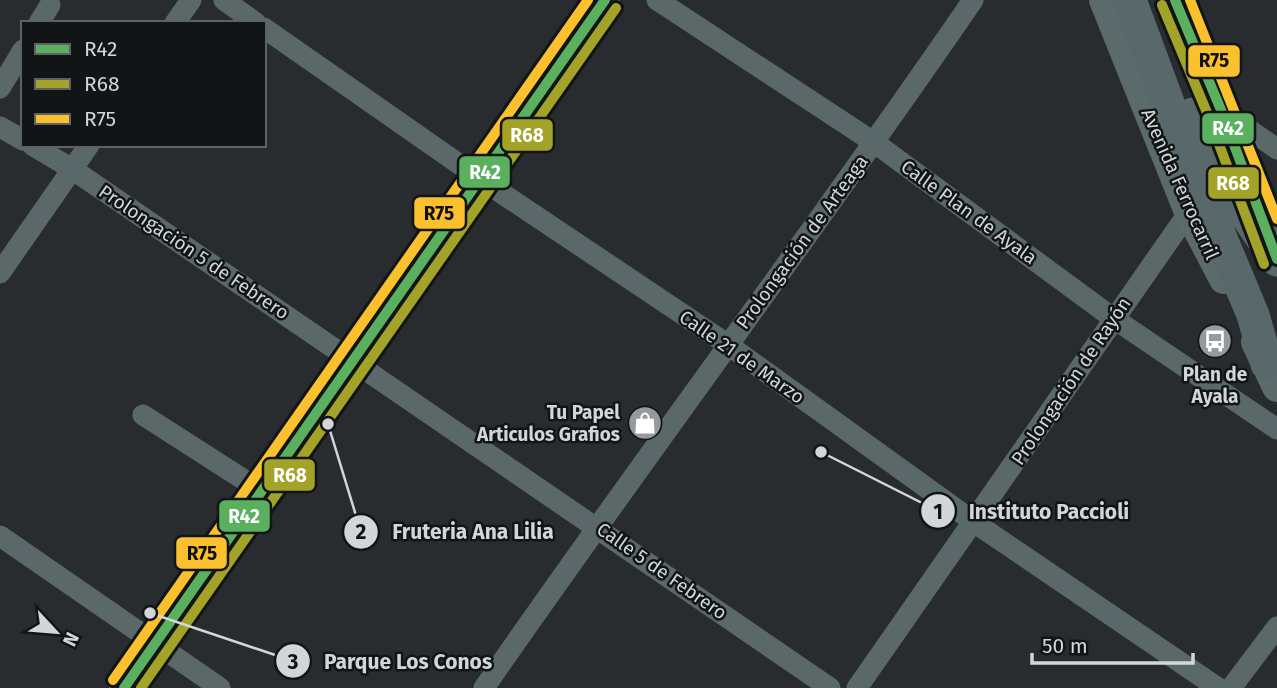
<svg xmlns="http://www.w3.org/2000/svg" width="1277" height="688" font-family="'Fira Sans',sans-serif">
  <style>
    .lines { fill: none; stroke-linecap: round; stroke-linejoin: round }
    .street { stroke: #5a6869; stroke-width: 21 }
    .secondary { stroke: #5b6b6b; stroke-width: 30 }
    .primary { stroke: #59686a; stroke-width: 33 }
    .bus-1-casing { stroke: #121516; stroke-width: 16 }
    .bus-2-casing { stroke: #121516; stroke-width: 16 }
    .bus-3-casing { stroke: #121516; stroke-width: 16 }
    .bus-1 { stroke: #5ab05f; stroke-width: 10 }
    .bus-2 { stroke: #a3a229; stroke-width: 10 }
    .bus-3 { stroke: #fbc02d; stroke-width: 10 }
    .labels { text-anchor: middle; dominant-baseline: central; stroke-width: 5; stroke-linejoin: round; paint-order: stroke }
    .street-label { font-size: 19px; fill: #d2d6d8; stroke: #121516 }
    .poi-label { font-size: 19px; font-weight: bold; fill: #d2d6d8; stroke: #121516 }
    .leader { fill: none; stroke: #d2d6d8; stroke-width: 2.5 }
    .callout-dot { fill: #d2d6d8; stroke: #121516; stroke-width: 2.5 }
    .mark-label { font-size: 21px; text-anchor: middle; font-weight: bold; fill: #111 }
    .callout-label { font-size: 21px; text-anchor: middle; font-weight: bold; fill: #d2d6d8; stroke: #121516; stroke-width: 5; stroke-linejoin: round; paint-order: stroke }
    .line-badge { stroke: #121516; stroke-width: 2.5 }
    .badge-label { font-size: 19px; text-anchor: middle; font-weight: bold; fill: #fff }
    .pale-badge-label { font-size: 19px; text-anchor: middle; font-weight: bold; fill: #111 }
  </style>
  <rect width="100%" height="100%" fill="#292c2e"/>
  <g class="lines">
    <path class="street" d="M224 0 256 23
      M657 0 875 143 1113 318 1277 429
      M39 23 50 5
      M175 23 191 0
      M264 28 479 178 727 344 981 527 1218 688
      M0 88 23 50
      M1221 110 1277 149
      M0 127 23 140
      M32 145 72 169 830 688
      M0 273 89 145
      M143 415 263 492
      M0 536 220 688
      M484 688C644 457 814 232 973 0
      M857 688 1189 212
      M1231 688 1277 627"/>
    <path class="secondary" d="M1104 0 1189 212 1224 279
      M1175 0 1221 110 1267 232
      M1256 342 1277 387
      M124 688 605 0"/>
    <path class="primary" d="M1130 0 1197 181 1253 315 1267 364
      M1193 114 1229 190 1277 260"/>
    <g class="bus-1-casing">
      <path id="bus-1" d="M1175 0 1221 110 1277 259
        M124 688 605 0"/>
    </g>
    <g class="bus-2-casing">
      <path id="bus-2" d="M1162 5 1208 115 1264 264
        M141 688 616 8"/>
    </g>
    <g class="bus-3-casing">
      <path id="bus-3" d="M1190 0 1277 219
        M113 680 588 0"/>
    </g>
    <use href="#bus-1" class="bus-1"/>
    <use href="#bus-2" class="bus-2"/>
    <use href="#bus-3" class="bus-3"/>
  </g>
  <defs>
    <g id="bus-disc" transform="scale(1.75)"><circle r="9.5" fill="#979a9c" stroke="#121516"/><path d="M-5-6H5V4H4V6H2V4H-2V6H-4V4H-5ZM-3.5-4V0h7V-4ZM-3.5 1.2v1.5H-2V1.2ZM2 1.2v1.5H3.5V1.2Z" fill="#fff"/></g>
    <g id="shop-disc" transform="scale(1.75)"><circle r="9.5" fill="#979a9c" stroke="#121516"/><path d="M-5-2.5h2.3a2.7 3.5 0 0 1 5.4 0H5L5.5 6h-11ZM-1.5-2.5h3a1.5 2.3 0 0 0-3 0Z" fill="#fff"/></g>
  </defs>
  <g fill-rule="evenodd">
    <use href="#bus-disc" x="1215" y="341"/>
    <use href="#shop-disc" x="645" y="423"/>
  </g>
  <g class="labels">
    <g class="street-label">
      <text transform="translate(1180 184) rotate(66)">Avenida Ferrocarril</text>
      <text transform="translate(969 212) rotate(36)">Calle Plan de Ayala</text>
      <text transform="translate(802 242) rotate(-54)">Prolongación de Arteaga</text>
      <text transform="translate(194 252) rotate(34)">Prolongación 5 de Febrero</text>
      <text transform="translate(742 357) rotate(35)">Calle 21 de Marzo</text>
      <text transform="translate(1071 381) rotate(-56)">Prolongación de Rayón</text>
      <text transform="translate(662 571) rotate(35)">Calle 5 de Febrero</text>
    </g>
    <g class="poi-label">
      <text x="1215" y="374">Plan de<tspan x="1215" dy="22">Ayala</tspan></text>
      <text x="620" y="412" text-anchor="end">Tu Papel<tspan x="620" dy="22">Articulos Grafios</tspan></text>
    </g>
  </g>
  <path class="leader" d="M821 452L938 511M328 424L361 532M150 613L293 661"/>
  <g class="callout-dot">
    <circle cx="821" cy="452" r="7"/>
    <circle cx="328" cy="424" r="7"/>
    <circle cx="150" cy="613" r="7"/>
    <circle cx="938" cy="511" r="18"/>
    <circle cx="361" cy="532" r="18"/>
    <circle cx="293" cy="661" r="18"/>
  </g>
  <g class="mark-label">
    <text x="938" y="519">1</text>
    <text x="361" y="539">2</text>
    <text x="293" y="669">3</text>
  </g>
  <g class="callout-label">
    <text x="1049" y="519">Instituto Paccioli</text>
    <text x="473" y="539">Fruteria Ana Lilia</text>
    <text x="408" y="669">Parque Los Conos</text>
  </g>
  <g class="line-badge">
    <rect x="1187" y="44" width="54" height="34" rx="7" fill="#fbc02d"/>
    <rect x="1201" y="112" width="54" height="33" rx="7" fill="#5ab05f"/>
    <rect x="501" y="118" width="53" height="34" rx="7" fill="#a3a229"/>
    <rect x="458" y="155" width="53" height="34" rx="7" fill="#5ab05f"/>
    <rect x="1207" y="166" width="53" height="34" rx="7" fill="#a3a229"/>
    <rect x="413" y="196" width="53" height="34" rx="7" fill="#fbc02d"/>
    <rect x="263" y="458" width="53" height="34" rx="7" fill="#a3a229"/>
    <rect x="218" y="499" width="53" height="34" rx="7" fill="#5ab05f"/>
    <rect x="175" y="536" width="53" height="34" rx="7" fill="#fbc02d"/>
  </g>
  <g class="badge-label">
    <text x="1228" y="135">R42</text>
    <text x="527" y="142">R68</text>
    <text x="485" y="179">R42</text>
    <text x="1233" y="190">R68</text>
    <text x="290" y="482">R68</text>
    <text x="244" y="523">R42</text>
  </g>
  <g class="pale-badge-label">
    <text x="1214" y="67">R75</text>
    <text x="439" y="220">R75</text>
    <text x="202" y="560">R75</text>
  </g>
  <rect x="21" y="21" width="245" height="126" fill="#121516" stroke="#5f6264" stroke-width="2"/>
  <rect x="35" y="44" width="35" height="10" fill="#5ab05f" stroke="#5f6264" stroke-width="2"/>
  <text x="84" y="56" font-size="21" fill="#d2d6d8">R42</text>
  <rect x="35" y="79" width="35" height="10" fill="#a3a229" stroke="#5f6264" stroke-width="2"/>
  <text x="84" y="91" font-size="21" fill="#d2d6d8">R68</text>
  <rect x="35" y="114" width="35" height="10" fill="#fbc02d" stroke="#5f6264" stroke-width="2"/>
  <text x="84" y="126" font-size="21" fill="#d2d6d8">R75</text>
  <g transform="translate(56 632) rotate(116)" stroke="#121516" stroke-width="5" paint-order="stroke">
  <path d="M0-5L12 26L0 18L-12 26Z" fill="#d2d6d8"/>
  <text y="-10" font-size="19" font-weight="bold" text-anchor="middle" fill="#d2d6d8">N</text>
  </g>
  <path d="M1032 653v10h161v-10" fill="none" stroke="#d2d6d8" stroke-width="3.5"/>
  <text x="1042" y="653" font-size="21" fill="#d2d6d8" stroke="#121516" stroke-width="5" paint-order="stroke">50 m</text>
</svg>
